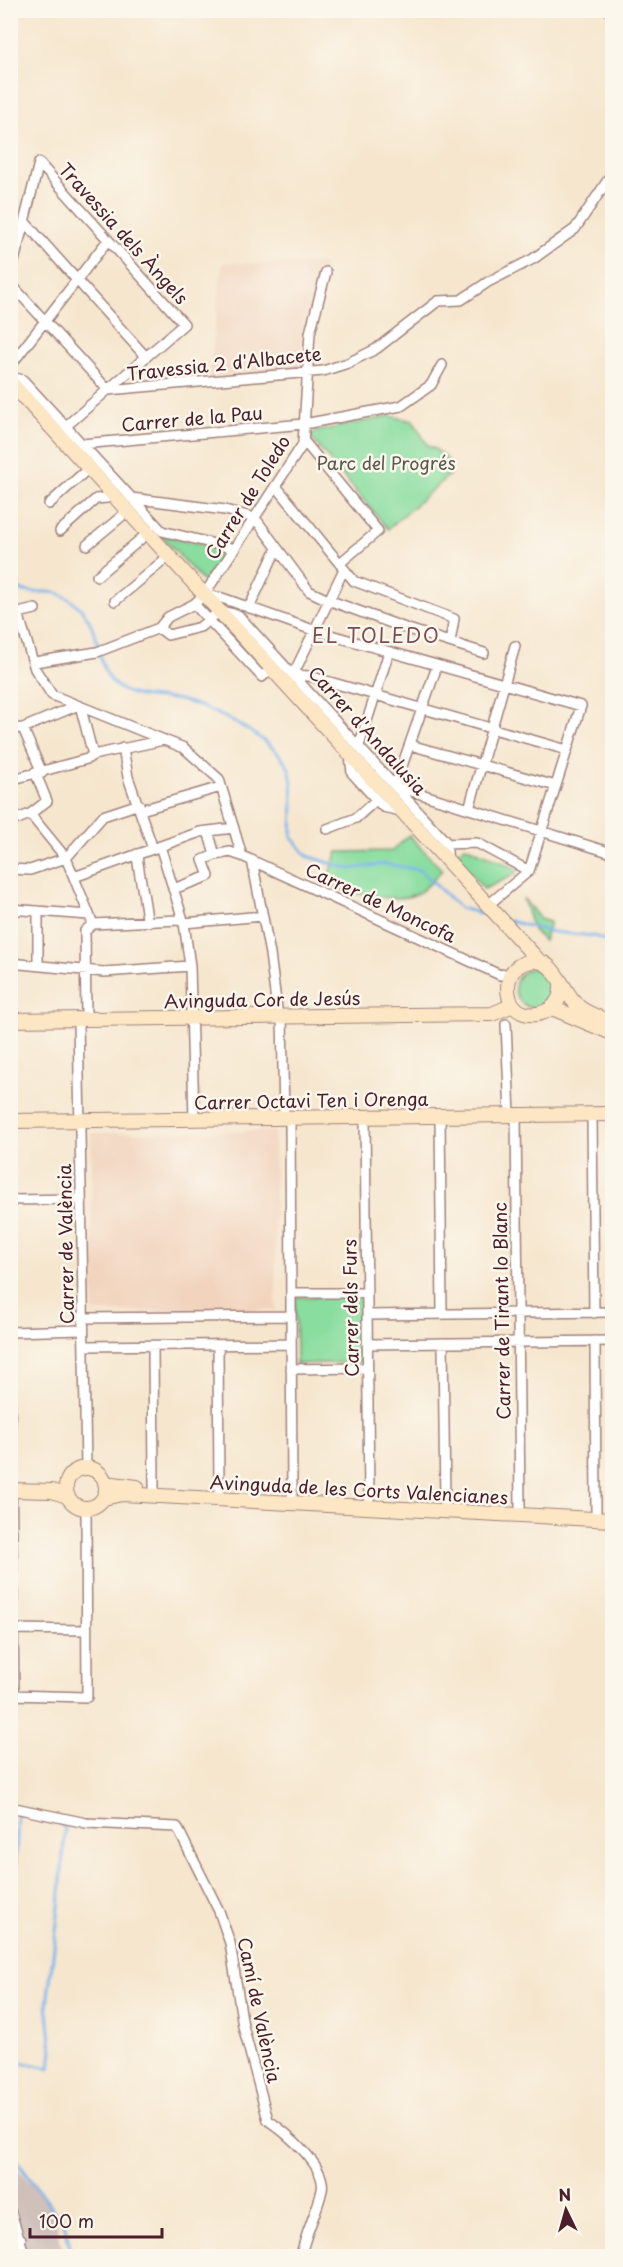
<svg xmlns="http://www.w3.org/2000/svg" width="623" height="2267" font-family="'Playpen Sans',sans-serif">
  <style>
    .built { fill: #f2d4be }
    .industrial { fill: #cfc0ba }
    .green { fill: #89dd9f; stroke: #6a7e65; stroke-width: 1.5 }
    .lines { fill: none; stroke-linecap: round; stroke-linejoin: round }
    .stream { stroke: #7cb5ec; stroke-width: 3 }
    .street-casing { stroke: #a0827c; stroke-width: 12 }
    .secondary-casing { stroke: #a0827c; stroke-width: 16 }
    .street { stroke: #fff; stroke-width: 9 }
    .secondary { stroke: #fce6c4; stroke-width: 14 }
    .labels { text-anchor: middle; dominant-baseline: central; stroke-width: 5; stroke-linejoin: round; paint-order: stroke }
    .street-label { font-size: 18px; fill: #4a1f2b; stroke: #fbf7ec }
    .park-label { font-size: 18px; fill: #5d584e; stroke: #fbf7ec }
    .neighbourhood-label { font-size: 20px; letter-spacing: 1.5px; fill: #7c4c53; stroke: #fbf7ec }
  </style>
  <rect width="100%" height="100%" fill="#fbf7ec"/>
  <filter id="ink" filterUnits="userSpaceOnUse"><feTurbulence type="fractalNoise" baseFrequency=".0167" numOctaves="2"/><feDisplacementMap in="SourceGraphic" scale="12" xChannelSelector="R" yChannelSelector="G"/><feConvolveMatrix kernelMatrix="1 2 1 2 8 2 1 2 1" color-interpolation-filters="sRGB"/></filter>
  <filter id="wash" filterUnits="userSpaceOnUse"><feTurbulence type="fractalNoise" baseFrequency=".008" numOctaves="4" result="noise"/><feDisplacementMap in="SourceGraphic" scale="24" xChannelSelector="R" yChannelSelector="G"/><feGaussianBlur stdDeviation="1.35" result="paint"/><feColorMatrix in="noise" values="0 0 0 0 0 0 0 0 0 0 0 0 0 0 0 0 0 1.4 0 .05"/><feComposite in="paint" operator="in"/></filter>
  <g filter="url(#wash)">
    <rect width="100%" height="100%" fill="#f6e6ce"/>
    <path class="built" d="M222 263 325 264 302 330 301 368 209 377Z
      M274 1131 276 1310 93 1312 91 1133Z"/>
    <path class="industrial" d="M10 2163 52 2203 64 2256H11Z"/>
    <path class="green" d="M390 416 413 421 428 446 435 449 449 461V475L388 529 311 438 314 432Z
      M161 535 227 550 206 585Z
      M409 835 442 870C435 878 427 888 418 893 399 905 344 892 325 883L338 852 392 851Z
      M465 846 517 869 516 874 484 889 454 855Z
      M523 898 540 919 550 922 544 941 533 930Z
      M515 988a20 20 0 1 1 40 0a20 20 0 1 1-40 0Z
      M295 1297H361V1362L296 1364Z"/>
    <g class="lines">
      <path class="stream" d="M10 587C18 589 25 592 33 592 41 593 52 590 60 594 114 620 85 671 124 691 142 700 161 696 179 700 209 706 276 739 289 769 295 786 292 819 292 837L307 856 350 869 385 864 420 870 460 908 491 916
        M509 921 553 932 593 936 612 942
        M10 1701 44 1702
        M11 1955 18 1813
        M10 2060 50 2068 52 2050 47 2004 59 1907 65 1829 59 1821
        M10 2152 65 2226 72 2256"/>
    </g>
  </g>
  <g filter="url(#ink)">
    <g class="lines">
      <g class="street-casing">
        <path id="street" d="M609 11 612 15
          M39 163 184 324 66 426
          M24 221 146 357
          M10 277 39 163
          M10 283 108 390
          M10 366 108 240
          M10 377 23 380 162 531 235 549
          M108 390 323 371 348 363 376 349 438 301 461 300 488 282 533 259 575 229 612 174
          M303 440 378 531 340 563
          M82 444 304 424 401 406 431 385 442 365
          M276 486 354 581 454 619 450 642
          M131 498 225 510 255 518 309 591 328 600 405 628 484 653
          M49 504 89 468
          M60 531 96 499 107 498 112 493
          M87 545 128 511
          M344 569 293 675 309 676 567 750
          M97 576 148 533
          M204 595 222 598 313 630 581 706 529 871 488 905
          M115 601 169 556
          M249 608 277 548
          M18 613 35 669 52 695 184 748 219 779 242 856 500 975 511 973
          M10 615 35 609
          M159 628 168 635 200 627 220 611 238 615 446 842 448 862
          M35 662 97 652 159 628 168 617 194 604
          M272 668 262 677 194 604 204 595 303 444 310 333 326 272
          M435 672 395 786 612 853
          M81 709 93 755
          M23 728 42 773
          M10 729 23 728 76 706
          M410 745 556 786
          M359 746 387 658
          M123 748 128 777 153 849
          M350 754 352 773 383 807 401 811
          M10 780 87 759 93 755 164 740
          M469 809 515 646
          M141 810 221 787
          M30 814 66 858 93 924
          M10 822 30 814 47 801 35 772
          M327 829 356 818 376 800
          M208 831 215 855 230 852 242 856
          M443 844 477 843 529 871
          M160 846 184 923 190 966 194 1119
          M137 854C139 877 145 898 147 920
          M252 860 270 954 278 1017
          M10 869 30 870 66 858 103 816 139 804
          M74 877 200 832 234 828
          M173 889 209 876 203 860 215 855
          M10 909 89 915
          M38 911V965
          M93 924 179 920 184 923 263 916
          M10 963 104 972 190 966
          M282 1017 284 1118
          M78 1019 86 1468
          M86 1019 85 931 93 924
          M506 1024 510 1115
          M516 1115 520 1507
          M592 1115 594 1313
          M440 1116 442 1314
          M365 1117 369 1499
          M290 1118 292 1495
          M10 1200 81 1199
          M291 1293H367
          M367 1315 612 1312
          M83 1318 291 1316
          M10 1332 83 1330
          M595 1341 596 1511
          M443 1343 445 1503
          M367 1344 612 1341
          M218 1345 219 1491
          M84 1346 291 1344
          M153 1346 154 1487
          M291 1369 367 1368
          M10 1392 14 1696
          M10 1629 86 1630
          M10 1695 87 1697 86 1509
          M10 1807 86 1823 177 1827 219 1911 230 1943 243 2026 268 2120C285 2132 327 2166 322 2190 317 2213 305 2233 301 2256
          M10 2210 25 2256
          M10 2247 21 2239"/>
      </g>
      <g class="secondary-casing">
        <path id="secondary" d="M10 382 539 961
          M561 984C561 988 561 994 559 998 552 1015 525 1021 513 1005 508 999 507 987 509 979 511 972 517 966 524 963 555 951 561 992 579 1007 587 1014 602 1018 612 1023
          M552 1008 612 1033
          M10 1020 492 1014 513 1005
          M10 1121 612 1114
          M66 1488a20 20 0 1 1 40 0a20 20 0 1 1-40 0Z
          M105 1483 137 1487
          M10 1490 52 1491 67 1496
          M104 1498 122 1494 612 1520"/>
      </g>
      <use href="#street" class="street"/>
      <use href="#secondary" class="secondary"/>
    </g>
  </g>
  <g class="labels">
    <g class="street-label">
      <text transform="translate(124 233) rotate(48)">Travessia dels Àngels</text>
      <text transform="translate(224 363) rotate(-6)">Travessia 2 d'Albacete</text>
      <text transform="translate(192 418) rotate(-5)">Carrer de la Pau</text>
      <text transform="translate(247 497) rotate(-58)">Carrer de Toledo</text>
      <text transform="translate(368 730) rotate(48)">Carrer d'Andalusia</text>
      <text transform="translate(381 902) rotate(25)">Carrer de Moncofa</text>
      <text transform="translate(262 999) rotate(-1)">Avinguda Cor de Jesús</text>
      <text transform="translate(311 1100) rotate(-1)">Carrer Octavi Ten i Orenga</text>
      <text transform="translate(65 1244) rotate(-91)">Carrer de València</text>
      <text transform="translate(350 1308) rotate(-91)">Carrer dels Furs</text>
      <text transform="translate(501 1311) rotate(-91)">Carrer de Tirant lo Blanc</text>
      <text transform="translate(359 1489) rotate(3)">Avinguda de les Corts Valencianes</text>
      <text transform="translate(260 2010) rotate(78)">Camí de València</text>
    </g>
    <g class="park-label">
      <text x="386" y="462">Parc del Progrés</text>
    </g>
    <g class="neighbourhood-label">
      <text x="376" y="635">EL TOLEDO</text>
    </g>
  </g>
  <rect width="623" height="2267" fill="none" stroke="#fbf7ec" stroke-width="36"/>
  <g transform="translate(566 2210) rotate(355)" stroke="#fbf7ec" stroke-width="4.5" paint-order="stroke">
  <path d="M0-4.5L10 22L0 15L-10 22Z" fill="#4a1f2b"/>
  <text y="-9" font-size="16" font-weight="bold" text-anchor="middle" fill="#4a1f2b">N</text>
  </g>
  <path d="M30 2228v9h132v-9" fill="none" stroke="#4a1f2b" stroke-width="3"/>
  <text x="39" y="2228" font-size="18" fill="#4a1f2b" stroke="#fbf7ec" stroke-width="4.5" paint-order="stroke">100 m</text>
</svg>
